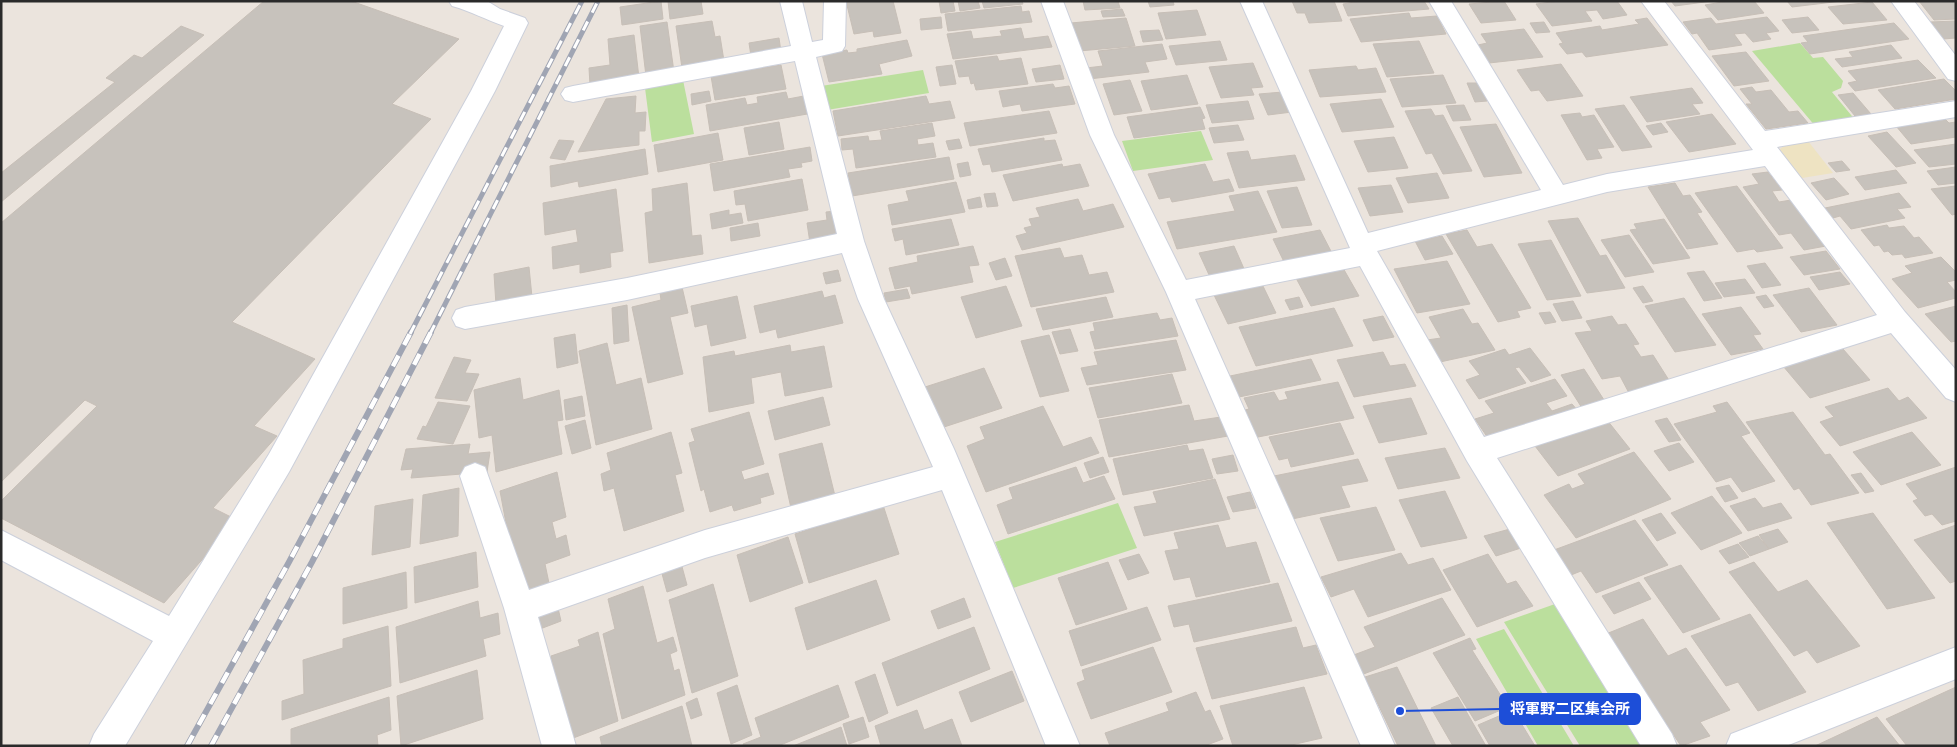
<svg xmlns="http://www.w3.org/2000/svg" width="1957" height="747" font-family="Signika,'Noto Sans JP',sans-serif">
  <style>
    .green { fill: #bbdf9d }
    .sand { fill: #eee3c2 }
    .building { fill: #c7c2bc; stroke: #c7bfb7 }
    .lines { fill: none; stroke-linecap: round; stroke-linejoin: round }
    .minor-casing { stroke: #ccd0db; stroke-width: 2 }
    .minor { fill: #fff; fill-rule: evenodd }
    .rail-far1-casing { stroke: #a0a5b3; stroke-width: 5 }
    .rail-casing { stroke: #a0a5b3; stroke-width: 6 }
    .rail-far1 { stroke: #fff; stroke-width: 3; stroke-dasharray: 10; stroke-linecap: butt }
    .rail { stroke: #fff; stroke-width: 4.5; stroke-dasharray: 12; stroke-linecap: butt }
    .leader { fill: none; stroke: #1d4ed8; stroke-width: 2 }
    .callout-dot { fill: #1d4ed8; stroke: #fff; stroke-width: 2 }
    .callout { fill: #1d4ed8; stroke: #1d4ed8; stroke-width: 2 }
    .callout-label { font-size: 15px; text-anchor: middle; font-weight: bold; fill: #fff }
  </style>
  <rect width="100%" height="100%" fill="#ebe4dd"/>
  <path class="green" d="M1800 43 1813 58 1823 57 1843 81 1841 88 1832 92 1856 121 1816 127 1752 51Z
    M923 70 929 93 827 110 821 86Z
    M683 80 694 134 652 142 645 88Z
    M1201 131 1213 160 1133 171 1122 141Z
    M1118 503 1137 548 1013 588 995 542Z
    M1555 604 1646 746H1580L1504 622Z
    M1504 629 1574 746H1538L1476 639Z"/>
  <path class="sand" d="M1808 141 1833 173 1802 178 1779 150 1784 146Z"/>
  <path class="building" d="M264 1H351L459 39 392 104 431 119 232 322 315 359 254 426 277 436 213 508 237 520 164 603 1 518V501L97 406 85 400 1 482V223Z
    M661 1 663 19 622 25 620 7Z
    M668 1H701L703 14 670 19Z
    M846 1H893L901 33 874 37 873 31 854 34Z
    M939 1H953L955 11 941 13Z
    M958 1H978L980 8 960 11Z
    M982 1H1022L1023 4 984 8Z
    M1083 1H1118L1120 8 1085 10Z
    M1148 1H1173L1174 5 1150 7Z
    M1292 1H1334L1342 21 1309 23 1305 13H1297Z
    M1360 1H1424L1429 9 1348 16 1343 4Z
    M1504 1 1516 20 1481 23 1469 4Z
    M1559 1H1617L1627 15 1603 19 1597 10 1585 11 1592 21 1552 26 1536 4Z
    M1671 1H1712L1675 6Z
    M1728 1H1754L1764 13 1718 20 1705 5Z
    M1787 1H1842L1792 7Z
    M1919 1H1956V19L1934 20Z
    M1872 2 1887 20 1843 24 1828 7Z
    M1021 6 1022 12 1029 11 1032 22 948 31 945 14Z
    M1122 9 1125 16 1103 17 1101 11Z
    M1197 10 1206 35 1166 39 1158 13Z
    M1409 13 1411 18 1437 16 1446 34 1361 42 1350 19Z
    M941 17 942 28 921 30 920 19Z
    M1767 17 1779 31 1766 33 1771 39 1753 42 1745 33 1734 34 1742 45 1709 50 1697 33 1692 34 1683 22 1711 18 1716 24Z
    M1808 17 1819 30 1792 33 1782 20Z
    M1126 18 1135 46 1079 51 1071 23Z
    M1647 18 1668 45 1586 57 1582 52 1567 54 1559 44 1563 43 1556 33 1600 26 1602 30 1639 24 1635 20Z
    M712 21 715 37 720 36 724 61 682 68 676 26Z
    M1956 21V38L1943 39 1930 22Z
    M667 22 674 72 646 76 640 26Z
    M1544 22 1550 32 1536 33 1530 23Z
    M1894 23 1909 39 1810 54 1801 43 1808 42 1803 36Z
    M181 26 204 35 1 202V173L115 82 106 78 134 55 142 58Z
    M1021 28 1024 39 1048 36 1052 47 953 59 947 34 971 31 973 39 1002 36 1000 31Z
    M1524 29 1543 57 1489 63 1478 45 1487 43 1481 34Z
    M1159 30 1163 40 1143 42 1140 31Z
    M634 35 639 78 590 85 589 68 610 65 608 39Z
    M779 38 781 52 751 56 749 43Z
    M907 40 912 56 879 64 882 74 829 82 822 54 847 50 848 53 857 52V49Z
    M1220 41 1227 60 1176 65 1169 46Z
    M1419 41 1434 73 1387 77 1373 44Z
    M1162 44 1167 59 1145 62 1149 72 1089 79 1086 68 1103 66 1098 51Z
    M1891 45 1902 58 1842 67 1835 59 1853 57 1849 52Z
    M1746 52 1769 81 1734 86 1712 56Z
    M997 56 999 61 1021 58 1028 84 976 90 974 83 971 84 969 76 959 77 955 61Z
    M1918 60 1936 78 1855 91 1848 83 1857 81 1848 71Z
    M1253 63 1263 87 1251 88 1254 95 1221 98 1209 67Z
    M1561 64 1583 96 1547 101 1539 90 1531 91 1517 70Z
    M781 65 786 89 715 100 711 76Z
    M952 65 956 84 940 86 936 67Z
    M1060 65 1064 79 1036 82 1032 69Z
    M1356 66 1358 70 1376 68 1386 92 1320 97 1309 70Z
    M1187 75 1198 104 1151 110 1141 81Z
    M1443 75 1456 103 1402 107 1390 79Z
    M1944 79 1956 91V99L1895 109 1878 90Z
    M1130 80 1142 111 1114 115 1103 84Z
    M1467 83H1479L1487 101 1475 102Z
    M1053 84 1055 88 1069 86 1075 104 1022 111 1020 104 1003 107 999 91Z
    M1752 87 1756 92 1771 90 1789 112 1798 111 1808 123 1766 129 1746 104H1752L1740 89Z
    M1692 88 1703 103 1692 104 1700 114 1647 122 1630 97Z
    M709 91 711 101 692 105 691 94Z
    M786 92 788 99 809 95 813 113 710 131 706 105 745 98 747 105 758 103 757 97Z
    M1283 92 1292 112 1268 115 1259 94Z
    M1853 93 1871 114 1855 116 1838 95Z
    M636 96 635 113 646 112 645 131H639V145L578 152 606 99Z
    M926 96 929 104 950 101 955 118 838 136 833 111Z
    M1381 99 1394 127 1342 132 1330 104Z
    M1248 101 1254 119 1212 123 1206 105Z
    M1464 105 1471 120 1453 121 1446 106Z
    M1624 105 1652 147 1622 151 1595 109Z
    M1200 107 1205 118 1202 119 1205 129 1134 138 1127 117Z
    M1431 109 1435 116 1443 115 1472 171 1443 174 1432 153 1426 154 1405 111Z
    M1049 111 1057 133 970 146 964 123Z
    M1580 113 1582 117 1594 115 1614 147 1597 149 1602 158 1587 160 1561 115Z
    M1712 114 1736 144 1689 152 1666 122Z
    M1945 119 1949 123 1956 122V137L1911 144 1896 126Z
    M779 122 784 149 749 155 744 128Z
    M932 123 935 136 917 139 918 145 933 143 936 157 856 168 853 149 842 150 841 139 868 136 869 141 882 140 880 131Z
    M1661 123 1668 132 1653 135 1646 126Z
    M1496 124 1522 173 1484 177 1460 127Z
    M1238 125 1244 140 1214 143 1209 128Z
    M1887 132 1916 163 1896 167 1868 136Z
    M718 133 723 160 658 172 654 145Z
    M1394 137 1408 168 1368 172 1354 141Z
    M1044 138V141L1055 140 1062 160 992 172 990 164 983 165 978 149Z
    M959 139 962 148 949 150 946 141Z
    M559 140 574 141 565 160 550 158Z
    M1956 144V164L1929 167 1914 150Z
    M810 147 812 161 801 163 802 167 788 169 790 177 714 191 710 164Z
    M645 149 648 174 579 187 578 181 551 187 550 166Z
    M1248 151 1251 160 1295 155 1305 180 1239 188 1227 153Z
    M949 157 954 179 852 196 848 173Z
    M1842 161 1850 170 1836 172 1828 163Z
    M968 162 971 175 960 177 957 164Z
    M1062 164 1063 167 1080 164 1089 186 1013 201 1003 175Z
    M1205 164 1213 182 1229 179 1234 191 1172 202 1170 197 1159 199 1148 174Z
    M1956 167V183L1938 185 1927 171Z
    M1896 170 1907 183 1865 190 1855 177Z
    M1768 172 1782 190 1772 191 1779 202 1791 200 1826 246 1804 250 1791 233 1779 235 1743 187 1759 184 1752 174Z
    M1437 173 1449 198 1408 203 1396 178Z
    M1834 178 1849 194 1826 200 1811 183Z
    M802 179 808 210 748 221 745 204 736 205 734 191Z
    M956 182 965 212 892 225 888 205 909 201 906 191Z
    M687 183 692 236 701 235 703 254 649 263 645 213 653 211 652 189Z
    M1675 183 1683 196 1690 195 1702 212 1697 213 1718 244 1687 249 1648 187Z
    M1391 185 1403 212 1370 216 1358 188Z
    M1737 186 1783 248 1757 252 1754 249 1737 252 1695 193Z
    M1956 186V214L1952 215 1931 189Z
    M1297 187 1312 225 1282 228 1267 191Z
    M616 189 623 251 610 253 611 267 580 273V264L553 269 552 247 578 242 576 229 545 235 543 203Z
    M1258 191 1277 232 1177 249 1167 222 1235 211 1229 196Z
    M995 193 998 206 987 207 984 194Z
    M1899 193 1911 207 1897 209 1905 218 1851 229 1840 216 1833 218 1825 208Z
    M980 197 982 207 969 209 967 200Z
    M1078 199 1083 211 1113 204 1124 227 1022 250 1016 236 1027 233 1024 228 1032 226 1029 219 1040 217 1036 208Z
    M729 210V215L741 213 743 223 712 229 710 214Z
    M836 211 842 237 810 243 807 223 827 220 826 212Z
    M1578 218 1600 256 1606 255 1625 288 1587 293 1548 221Z
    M951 219 959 245 906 255 903 239 895 241 892 229Z
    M1664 219 1690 258 1653 264 1630 230 1637 229 1634 224Z
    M758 223 760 236 731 241 730 228Z
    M1887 225 1889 228 1904 226 1914 238 1919 237 1933 253 1905 258 1902 254 1892 255 1888 251 1884 252 1879 245 1874 246 1861 230Z
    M1320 230 1334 257 1286 266 1273 239Z
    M1467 230 1477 247 1492 244 1531 308 1517 311 1520 317 1498 322 1446 234Z
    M1629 235 1654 272 1625 277 1601 240Z
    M1442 236 1453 254 1425 260 1415 241Z
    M1551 240 1581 296 1547 300 1518 244Z
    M973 246 979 265 969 266 973 282 912 294 910 286 895 289 889 268 918 262 917 256Z
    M1234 246 1245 271 1210 277 1199 253Z
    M1060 248 1064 258 1082 255 1089 275 1107 272 1114 292 1031 307 1015 256Z
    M1826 251 1840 269 1804 275 1790 257Z
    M1941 257 1956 272V280L1947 282 1956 292V298L1918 308 1892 279 1912 273 1905 266Z
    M1005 258 1012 276 996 280 989 263Z
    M1447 261 1470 304 1417 313 1394 269Z
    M1765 263 1781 285 1762 288 1747 266Z
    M529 267 532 297 496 305 494 274Z
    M1343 268 1359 296 1311 306 1296 278Z
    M838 270 841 281 826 284 823 273Z
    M1704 271 1722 298 1704 301 1687 273Z
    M1840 272 1850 284 1819 290 1810 277Z
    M1745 279 1755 293 1724 297 1715 283Z
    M1262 284 1276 313 1228 324 1214 295Z
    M1006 286 1022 326 976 338 961 297Z
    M1643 286 1653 301 1643 303 1633 288Z
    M682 287 688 313 670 317 683 374 648 383 632 307 661 300 660 293Z
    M1809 288 1837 325 1801 332 1773 295Z
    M907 289 910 298 886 302 884 293Z
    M822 291 824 298 835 295 843 323 778 338 776 329 760 333 754 306Z
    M1766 295 1774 306 1764 308 1756 297Z
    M737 296 746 338 711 346 707 324 695 327 691 306Z
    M1106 297 1113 317 1043 330 1036 309Z
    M1299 297 1303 307 1290 310 1285 300Z
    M1684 298 1716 345 1675 352 1645 306Z
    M1573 301 1582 318 1562 321 1553 304Z
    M627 305 629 341 614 344 612 308Z
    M1956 306V341L1951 342 1925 314Z
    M1741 307 1761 334 1753 335 1763 349 1731 355 1702 314Z
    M1334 308 1353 346 1256 366 1239 327Z
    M1463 309 1472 324 1478 323 1495 350 1440 362 1427 340 1441 338 1429 317Z
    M1550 312 1556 322 1545 324 1539 313Z
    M1157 313 1160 320 1172 318 1178 336 1095 349 1090 332 1095 331 1093 323Z
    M1383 316 1394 337 1373 341 1363 320Z
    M1612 316 1618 325 1626 324 1639 344 1633 345 1641 357 1653 355 1672 385 1629 393 1620 376 1602 379 1575 333 1592 331 1586 321Z
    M1070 329 1078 351 1060 354 1052 332Z
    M575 334 578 363 557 368 554 338Z
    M1049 335 1069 391 1040 397 1021 341Z
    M1176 340 1186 370 1087 385 1081 368 1098 365 1094 352Z
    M607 343 616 385 641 378 652 429 596 445 579 351Z
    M790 345 791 352 824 346 832 387 785 396 781 372 751 378 754 403 709 412 703 357 734 351 735 356Z
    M1530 348 1551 375 1531 382 1519 367 1515 368 1526 383 1479 399 1466 380 1480 375 1469 361 1505 349 1509 355Z
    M1843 349 1870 380 1810 398 1783 366Z
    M1383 352 1390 366 1405 364 1416 386 1354 397 1337 360Z
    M454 357 471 360 465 373 479 374 467 401 435 398Z
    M1311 359 1321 380 1239 397 1230 376Z
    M984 368 1002 408 941 428 925 387Z
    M1584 369 1606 403 1582 408 1561 375Z
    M1172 374 1182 403 1098 418 1089 388Z
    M520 378 523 400 559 390 563 420 557 421 562 454 496 472 492 435 479 438 474 390Z
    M1555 379 1567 396 1546 403 1552 411 1572 404 1579 412 1490 441 1475 419 1494 413 1485 401Z
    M1338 382 1354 418 1253 438 1241 411 1249 409 1244 398 1274 392 1279 401 1288 399 1285 392Z
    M1888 388 1899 401 1908 397 1927 418 1840 446 1820 422 1834 417 1825 407Z
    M582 396 585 416 566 420 564 400Z
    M823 397 830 425 775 440 768 411Z
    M1411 398 1427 434 1379 443 1363 406Z
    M438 402 470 406 453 444 417 439 423 426 426 427Z
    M1727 402 1750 433 1741 436 1775 481 1742 492 1731 477 1716 482 1674 424 1717 412 1713 406Z
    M1189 405 1194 421 1221 417 1228 436 1109 457 1099 420Z
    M1043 406 1063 447 1091 437 1099 453 986 492 967 446 985 439 980 427Z
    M749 412 764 464 741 471 744 480 768 473 774 494 760 498 761 503 734 511 732 505 710 512 704 489 701 491 689 443 695 441 691 429Z
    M1793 412 1825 455 1830 454 1859 493 1811 505 1799 488 1794 490 1746 422Z
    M1667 418 1681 440 1669 442 1655 421Z
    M585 420 591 448 572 454 565 426Z
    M1607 420 1630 449 1558 476 1535 446Z
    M1340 423 1354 454 1291 467 1288 458 1279 460 1269 437Z
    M671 432 682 473 675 475 684 511 624 531 614 488 604 491 601 474 611 470 607 453Z
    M1912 432 1941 465 1881 485 1853 452Z
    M822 443 835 496 791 508 779 454Z
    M1679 443 1694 462 1669 471 1654 451Z
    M470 444 468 454 490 452 487 472 411 478 413 469 401 470 406 449Z
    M1187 445 1189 451 1203 449 1213 478 1123 495 1113 459Z
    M1445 448 1460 478 1398 489 1385 458Z
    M1634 452 1671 499 1576 538 1544 495 1569 484 1572 489 1585 484 1578 474Z
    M1233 455 1238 471 1217 474 1212 459Z
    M1103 457 1109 472 1090 478 1084 463Z
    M1358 459 1368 481 1341 486 1350 507 1292 519 1274 476Z
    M1076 467 1083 483 1104 476 1115 499 1008 534 997 505 1013 499 1009 488Z
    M1956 467V521L1942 525 1932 514 1925 516 1913 501 1918 499 1906 484Z
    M557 472 566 517 552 522 556 539 566 535 570 555 545 564 550 588 520 598 500 491Z
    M1861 473 1874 491 1865 493 1851 475Z
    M1215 479 1230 519 1144 536 1134 507 1157 503 1153 492Z
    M1729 485 1738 498 1725 502 1716 488Z
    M459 488 458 536 420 544 423 495Z
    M1445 491 1467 538 1421 547 1399 500Z
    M1250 492 1256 508 1233 512 1227 497Z
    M1712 496 1742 533 1701 550 1671 513Z
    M1755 498 1763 508 1781 503 1792 518 1748 531 1730 506Z
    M413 499 410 547 372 555 375 506Z
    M883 505 899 554 809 583 795 534Z
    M1376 507 1395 550 1338 561 1320 518Z
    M1661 513 1676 533 1657 541 1642 520Z
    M1873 513 1935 598 1887 609 1827 523Z
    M1635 520 1668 565 1596 593 1581 571 1571 575 1554 550Z
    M1218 525 1226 548 1256 542 1270 582 1196 597 1190 577 1174 580 1165 551 1179 549 1174 533Z
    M1956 525V581L1950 583 1914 540Z
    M1510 529 1521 548 1496 556 1484 536Z
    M1778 529 1788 542 1769 549 1759 535Z
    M1758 536 1769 549 1750 556 1739 543Z
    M788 537 803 583 750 602 737 555Z
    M1738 544 1749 557 1729 564 1719 551Z
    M476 552 478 587 415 603 414 567Z
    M1401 553 1408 565 1433 558 1451 590 1368 617 1354 589 1331 597 1321 577Z
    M1139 554 1149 573 1128 580 1119 560Z
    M1488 554 1507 584 1516 581 1533 606 1477 627 1443 570Z
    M1108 562 1127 609 1076 625 1058 578Z
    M1754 562 1778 592 1807 580 1860 646 1817 663 1807 650 1794 656 1729 572Z
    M681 563 687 585 667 592 661 570Z
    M1681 565 1720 619 1683 633 1644 578Z
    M406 572 407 608 343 624V588Z
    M876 580 890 620 807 650 795 608Z
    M1639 582 1651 599 1614 614 1602 596Z
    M1278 583 1292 621 1194 642 1189 624 1174 627 1168 606Z
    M713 584 738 676 692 693 669 600Z
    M643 586 657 643 673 637 677 651 670 654 674 671 679 669 685 695 622 719 603 634 615 629 608 599Z
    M964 598 971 617 938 629 931 611Z
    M1442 598 1465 635 1361 675 1351 656 1375 647 1364 627Z
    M478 601 480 618 498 613 500 634 483 639 486 656 400 683 396 627Z
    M1147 607 1161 640 1081 666 1069 631Z
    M558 608 561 621 540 629 537 615Z
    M1750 614 1806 692 1758 711 1738 682 1726 686 1691 636Z
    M1643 619 1668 656 1686 648 1730 710 1700 722 1710 736 1681 746 1606 634Z
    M388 626 391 686 282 720V701L304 694 303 660 343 648V639Z
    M974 627 990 669 897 706 882 663Z
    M1296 627 1303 648 1316 645 1327 674 1212 699 1196 648Z
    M598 632 618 721 568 740 551 656 580 646 578 640Z
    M1470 638 1476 649 1472 650 1508 707 1475 721 1433 653Z
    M1153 647 1172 692 1091 719 1077 683 1085 680 1082 670Z
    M1397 667 1436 746H1398L1365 677Z
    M477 670 483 719 401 746 397 696Z
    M1012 671 1024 701 971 722 959 692Z
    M875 674 888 713 869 722 855 682Z
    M737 685 752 735 731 744 717 693Z
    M838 685 849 717 778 746H744L743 744 761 737 755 718Z
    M1304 687 1322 738 1287 746H1233L1220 706Z
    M1956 687V746H1907L1886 719Z
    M1196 692 1205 712 1210 710 1223 739 1204 746H1110L1105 733 1169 711 1166 703Z
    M389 697 391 730 377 735 378 746H291V729Z
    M1458 697 1486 746H1453L1431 708Z
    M697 698 702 715 691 719 686 703Z
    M682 706 692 746H602L600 737Z
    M917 710 924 730 952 719 962 746H881L875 726Z
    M1513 710 1535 746H1490L1478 725Z
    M863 717 869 737 849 744 843 724Z
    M1877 717 1900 746H1815Z
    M841 727 847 746H793Z"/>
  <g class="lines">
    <g class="minor-casing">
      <path id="minor" d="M449 1H487L500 9 525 18 528 23 495 91 289 472 125 746H89L94 734 153 641 1 560V530L169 616 269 454 471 91 504 26C486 20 471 11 452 6Z
        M780 1H802L812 42 823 40 824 1H846L845 46 842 51 816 57 864 241 884 299 954 449 1080 746H1046L942 490 705 558 538 617 576 746H542L504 608 460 476 465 467 475 463 485 467 529 590 705 530 933 467 858 299 842 253 627 300 465 329 456 326 452 318 456 310 465 307 627 278 837 234 795 61 573 102 565 100 561 94 565 88 573 86 791 46Z
        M1041 1H1063L1114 135 1186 280 1350 248 1240 1H1262L1368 233 1541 190 1429 1H1451L1563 185 1607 174 1753 150 1641 1H1664L1765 131 1956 101V117L1777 147 1905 312 1956 370V402L1946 398 1891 333 1497 458 1672 734 1677 746H1641L1467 461 1360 266 1195 299 1395 746H1361L1166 292 1090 135ZM1765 166 1877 315 1484 437 1377 251 1607 192Z
        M1891 1H1914L1956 56V81L1948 79Z
        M1956 647V679L1786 746H1726L1731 734Z"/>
    </g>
    <use href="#minor" class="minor"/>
    <g class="rail-far1-casing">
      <path id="rail-far1" d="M410 334 582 1
        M430 334 598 1"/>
    </g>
    <g class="rail-casing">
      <path id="rail" d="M187 746 289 562 411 332
        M211 746 312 562 431 332"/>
    </g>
    <use href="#rail-far1" class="rail-far1"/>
    <use href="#rail" class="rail"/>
  </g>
  <path class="leader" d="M1400 711L1500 709"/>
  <circle class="callout-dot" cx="1400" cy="711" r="5"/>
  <rect class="callout" x="1500" y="694" width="140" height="30" rx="5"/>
  <g class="callout-label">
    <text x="1570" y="714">将軍野二区集会所</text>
  </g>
  <rect width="1957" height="747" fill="none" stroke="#2a2a2a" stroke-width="5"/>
</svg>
